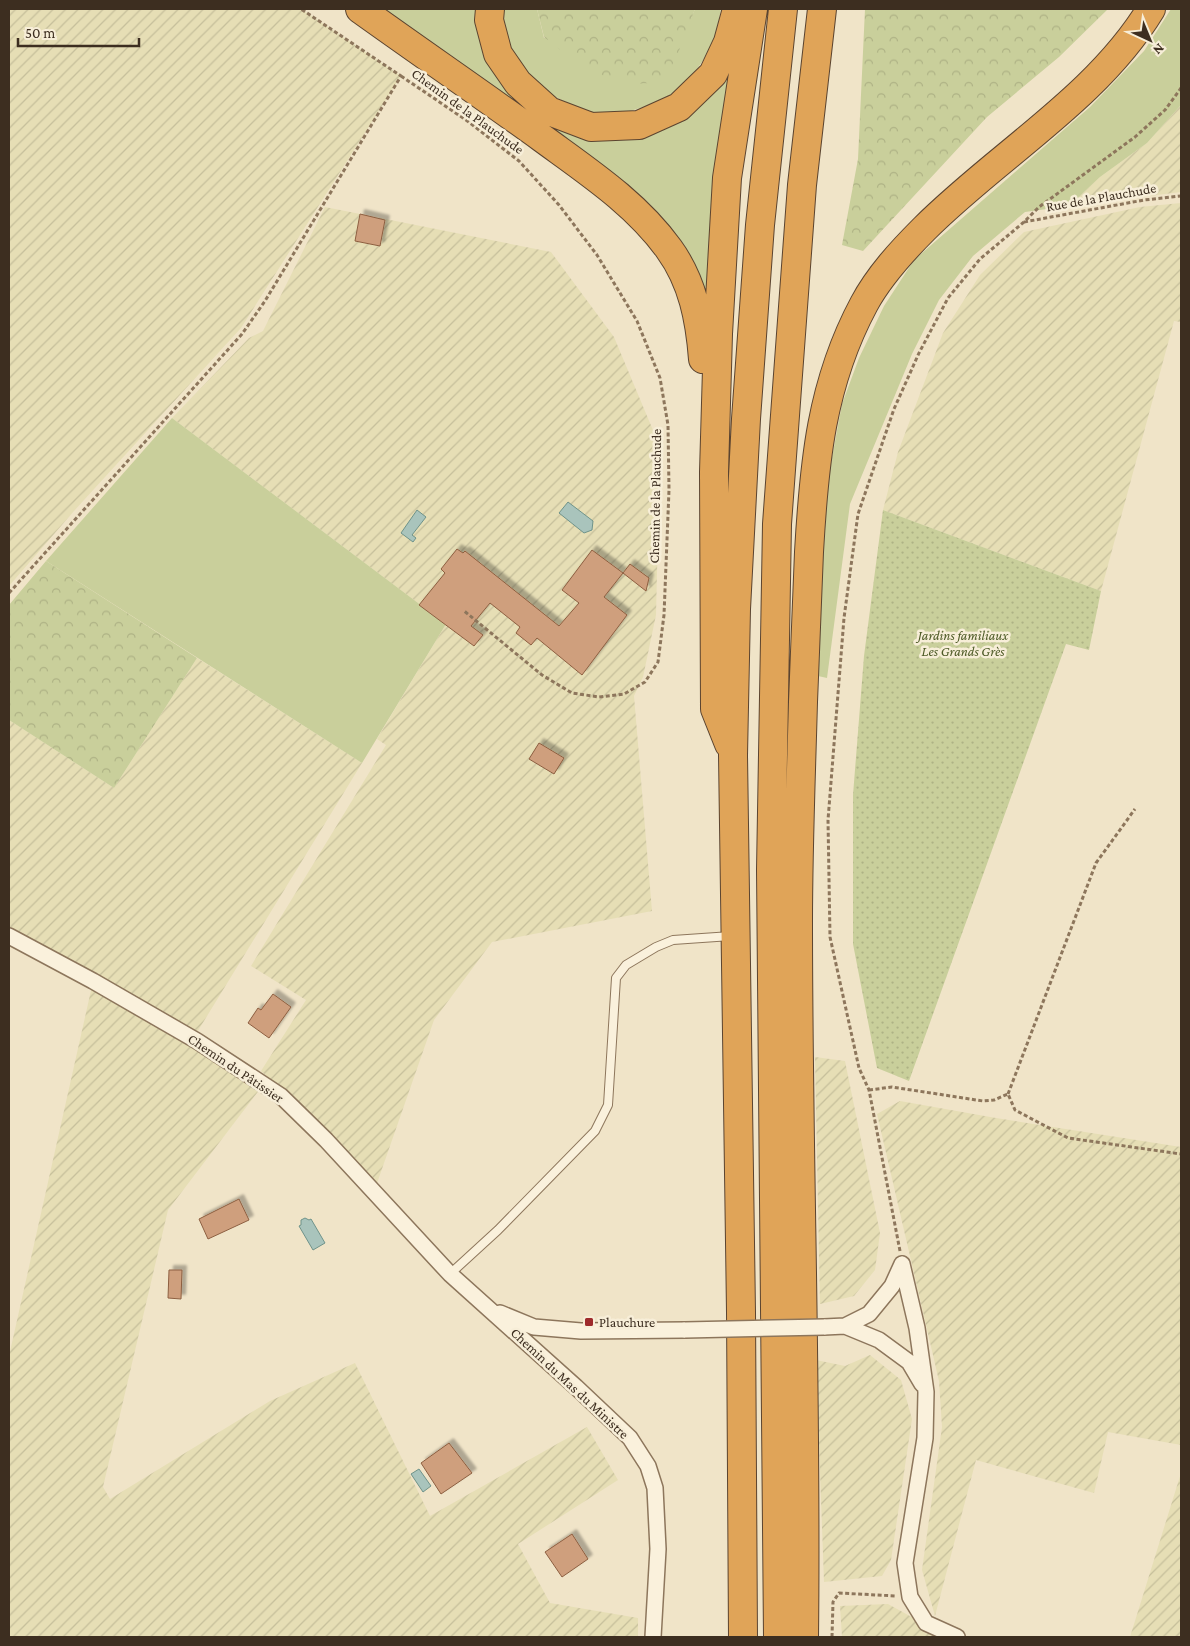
<svg xmlns="http://www.w3.org/2000/svg" width="1190" height="1646" font-family="'Crimson Pro',serif">
  <style>
    .farmland { fill: url(#farmland-furrows) }
    .grass { fill: #c9cf9b }
    .forest { fill: url(#forest-crowns) }
    .garden { fill: url(#garden-dots) }
    .water { fill: #a9c4bc; stroke: #6f938a }
    .building { fill: #cf9f7d; stroke: #8d5f41; filter: url(#shadow) }
    .lines { fill: none; stroke-linecap: round; stroke-linejoin: round }
    .lane-casing { stroke: #8d765c; stroke-width: 10 }
    .street-casing { stroke: #8d765c; stroke-width: 18 }
    .highway-casing { stroke: #5b4430; stroke-width: 30 }
    .path { stroke: #8d765c; stroke-width: 3; stroke-dasharray: 4 2.5; stroke-linecap: butt }
    .lane { stroke: #faf1dc; stroke-width: 8 }
    .street { stroke: #faf1dc; stroke-width: 15 }
    .highway { stroke: #e0a458; stroke-width: 28 }
    .street-bridge-casing { stroke: #8d765c; stroke-width: 18; stroke-linecap: butt }
    .street-bridge { stroke: #faf1dc; stroke-width: 15 }
    .poi-dot { fill: #9e2a2b; stroke: #f7eed8; stroke-width: 2 }
    .labels { text-anchor: middle; dominant-baseline: central; stroke-width: 5; stroke-linejoin: round; paint-order: stroke }
    .street-label { font-size: 14px; fill: #3d2e20; stroke: #f7eed8 }
    .park-label { font-size: 14px; font-style: italic; fill: #4d5a26; stroke: #f7eed8 }
    .poi-label { font-size: 14px; fill: #3d2e20; stroke: #f7eed8; text-anchor: start }
  </style>
  <defs>
    <pattern id="farmland-furrows" width="10" height="10" patternUnits="userSpaceOnUse" patternTransform="scale(1.25)"><rect width="10" height="10" fill="#e6deb5"/><path d="M-1 1l2-2M0 10L10 0M9 11l2-2" fill="none" stroke="#c6bf9b"/></pattern>
    <pattern id="forest-crowns" width="20" height="18" patternUnits="userSpaceOnUse" patternTransform="scale(1.25)"><rect width="20" height="18" fill="#c9cf9b"/><path d="M2 6a3 3 0 1 1 6 0M12 15a3 3 0 1 1 6 0" fill="none" stroke="#aeb285"/></pattern>
    <pattern id="garden-dots" width="8" height="8" patternUnits="userSpaceOnUse" patternTransform="scale(1.25)"><rect width="8" height="8" fill="#c9cf9b"/><path d="M2 2h.1M6 6h.1" fill="none" stroke="#aeb285" stroke-width="1.8" stroke-linecap="round"/></pattern>
    <filter id="shadow"><feDropShadow dx="4.5" dy="-4.5" stdDeviation="1" flood-color="#0004"/></filter>
  </defs>
  <rect width="100%" height="100%" fill="#f0e4c8"/>
  <path class="farmland" d="M9 9H301L401 76 241 328 74 511 9 586Z
    M1181 105V192L1069 206 1100 177 1147 143Z
    M1181 203V322L1174 321 1101 591 883 510 898 452 943 333 980 275 1024 232 1140 207Z
    M325 207 551 252 614 337 660 447 656 615 643 677 634 696 652 911 492 942 434 1020 376 1186 324 1127 261 1071 306 1000 251 966 386 745 377 739 446 624 172 418 249 338 263 331Z
    M197 658 362 763 196 1034 74 961 9 927V720L114 788Z
    M92 986 260 1089 168 1210 103 1487 110 1499 270 1401 355 1363 430 1516 587 1427 618 1480 518 1544 550 1603 638 1618V1637H9V1356Z
    M815 1057 845 1061 880 1233 875 1270 854 1296 820 1304Z
    M900 1101 996 1118 1181 1147V1445L1108 1432 1094 1493 976 1460 935 1616 922 1570 942 1427 939 1381 877 1114Z
    M870 1355 901 1380 912 1419 891 1560 882 1576 824 1582 816 1360 845 1366Z
    M1181 1473V1637H1130Z
    M888 1604 948 1637H842L840 1606Z"/>
  <path class="grass" d="M375 9H479L487 47 582 133 719 78 728 77 705 295 690 260Z
    M502 9H537L544 38 685 32 695 9H721L714 44 687 84 663 101 627 112 595 116 549 94 515 61 505 34Z
    M1171 9H1181V105L1147 143 1100 177 1069 206 1025 212 973 256 939 300 912 354 850 504 827 678 818 676 825 495 842 404 859 358 884 306 914 260 1090 107 1144 51Z
    M172 418 446 624 362 763 46 561Z"/>
  <path class="forest" d="M537 9H695L667 82 634 84 587 71 544 37Z
    M865 9H1108L1059 57 987 117 863 251 842 245 858 159Z
    M46 561 197 658 114 788 9 720V605Z"/>
  <path class="garden" d="M883 510 1101 591 1089 650 1066 644 909 1081 877 1068 853 944V795L864 656Z"/>
  <path class="water" d="M568 502 593 521 592 530 584 533 559 513Z
    M417 510 426 517 412 535 416 538 413 542 401 533Z
    M305 1218 309 1220 311 1219 325 1243 313 1250 299 1226 301 1225V1220Z
    M419 1469 431 1486 423 1492 411 1474Z"/>
  <path class="building" d="M360 214 385 220 380 246 355 241Z
    M457 549 463 553 465 551 559 626 579 603 562 590 592 550 623 573 604 597 627 615 582 675 537 638 531 645 516 633 520 627 490 603 471 626 483 635 474 646 419 605 445 573 441 569Z
    M630 564 649 578 646 591 623 573Z
    M539 743 564 758 554 774 529 759Z
    M273 994 291 1007 269 1038 248 1023 258 1008 261 1010Z
    M239 1199 249 1220 208 1239 199 1219Z
    M169 1270H182L181 1299 168 1298Z
    M449 1443 472 1473 441 1494 421 1463Z
    M572 1534 588 1559 562 1577 545 1552Z"/>
  <g class="lines">
    <g class="lane-casing">
      <path id="lane" d="M450 1274 498 1230 595 1131 608 1105 616 978 626 965 656 947 673 940 731 936"/>
    </g>
    <g class="street-casing">
      <path id="street" d="M9 936 93 981 197 1041 281 1096 326 1140 450 1274 576 1387 630 1438 648 1466 655 1488 658 1549 653 1637
        M902 1264 917 1328 926 1392 925 1438 905 1563 910 1597 926 1623 957 1637
        M500 1313 534 1327 581 1331 685 1330
        M845 1326 869 1314 892 1286 902 1264
        M824 1327 845 1326 879 1340 909 1362 922 1384"/>
    </g>
    <g class="highway-casing">
      <path id="highway" d="M360 9C420 52 481 94 542 138 587 171 636 203 669 249 693 282 700 320 703 359
        M490 9 489 20 498 54 518 83 549 111 591 127 639 125 679 107 713 74 728 42 737 9
        M729 744 715 709 714 472 718 334 727 178 753 9
        M743 1637 741 1312 733 755 736 609 746 419 760 225 783 9
        M778 1637 771 870 777 524 802 185 822 9
        M804 1637C807 1399 798 1161 798 922 798 849 801 775 803 702 805 652 807 602 809 552 814 464 821 384 864 304 879 276 901 252 924 229 998 155 1097 98 1151 9"/>
    </g>
    <path class="path" d="M401 76 466 120 519 161 559 205 597 255 637 321 660 378 668 425 669 490 664 615 658 662 645 682 624 694 599 697 572 693 542 675 463 610
      M1024 222 1144 200 1181 196
      M9 593 242 334 265 301 401 76 301 9
      M869 1090 892 1087 983 1101 994 1100 1008 1094 1015 1110 1068 1138 1181 1154
      M1008 1094 1096 863 1135 809
      M900 1251 869 1090 859 1068 830 937 828 820 844 618 858 514 894 409 919 353 948 298 980 259 1024 222 1039 207 1135 137 1165 110 1181 88
      M832 1637 833 1602 839 1593 896 1596"/>
    <use href="#lane" class="lane"/>
    <use href="#street" class="street"/>
    <use href="#highway" class="highway"/>
    <g class="street-bridge-casing">
      <path id="street-bridge" d="M685 1330 824 1327"/>
    </g>
    <use href="#street-bridge" class="street-bridge"/>
  </g>
  <rect class="poi-dot" x="584" y="1317" width="10" height="10" rx="2.5"/>
  <g class="labels">
    <g class="street-label">
      <text transform="translate(468 111) rotate(36)">Chemin de la Plauchude</text>
      <text transform="translate(1101 197) rotate(-10)">Rue de la Plauchude</text>
      <text transform="translate(655 496) rotate(-89)">Chemin de la Plauchude</text>
      <text transform="translate(236 1068) rotate(34)">Chemin du Pâtissier</text>
      <text transform="translate(570 1383) rotate(43)">Chemin du Mas du Ministre</text>
    </g>
    <g class="park-label">
      <text x="963" y="635">Jardins familiaux<tspan x="963" dy="16">Les Grands Grès</tspan></text>
    </g>
    <g class="poi-label">
      <text x="599" y="1322">Plauchure</text>
    </g>
  </g>
  <rect width="1190" height="1646" fill="none" stroke="#3d2e20" stroke-width="20"/>
  <g transform="translate(1150 40) rotate(136)" stroke="#f7eed8" stroke-width="4" paint-order="stroke">
  <path d="M0-4L9 19L0 12L-9 19Z" fill="#3d2e20"/>
  <text y="-8" font-size="14" font-weight="bold" text-anchor="middle" fill="#3d2e20">N</text>
  </g>
  <path d="M18 38v8h121v-8" fill="none" stroke="#3d2e20" stroke-width="2.5"/>
  <text x="25" y="38" font-size="15" fill="#3d2e20" stroke="#f7eed8" stroke-width="4" paint-order="stroke">50 m</text>
</svg>
